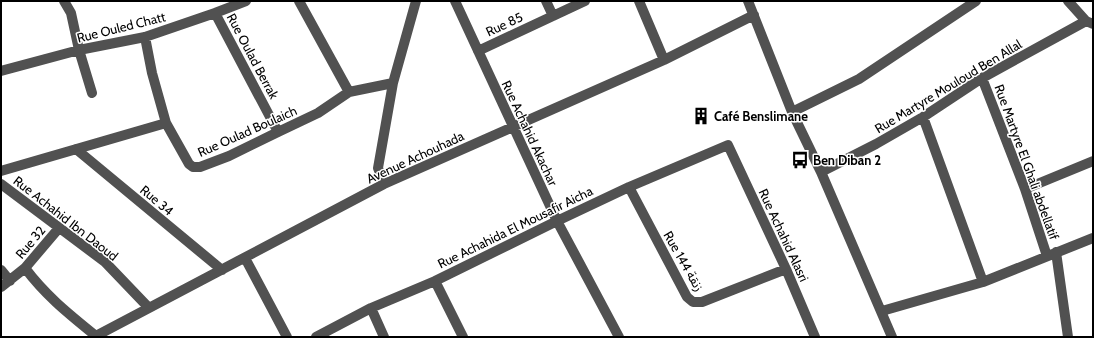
<svg xmlns="http://www.w3.org/2000/svg" width="1094" height="338" font-family="Cabin,'Noto Sans Arabic',sans-serif">
  <style>
    .lines { fill: none; stroke-linecap: round; stroke-linejoin: round }
    .minor { stroke: #515151; stroke-width: 10 }
    .labels { text-anchor: middle; dominant-baseline: central; stroke-width: 3; stroke-linejoin: round; paint-order: stroke }
    .street-label { font-size: 13px; fill: #000; stroke: #fff }
    .poi-label { font-size: 13px; font-weight: bold; fill: #000; stroke: #fff; text-anchor: start }
  </style>
  <rect width="100%" height="100%" fill="#fff"/>
  <g class="lines">
    <path class="minor" d="M64 1 71 13 79 50 92 93
      M299 1 349 92
      M455 1 557 221 619 337
      M546 1 553 16
      M639 1 664 60
      M748 1 792 112 821 172 892 337
      M1068 1 1086 21 1093 24
      M215 13 278 132
      M145 37 152 73 166 123 189 164 193 167H200L229 156 278 132 318 113 349 92 393 83
      M478 51 585 1
      M1 71 79 50 145 37 215 13 246 1
      M982 78 1025 189 1047 256
      M792 112 859 79 976 1
      M923 117 983 282
      M76 149 222 270
      M1 171 166 123
      M821 172 876 144 923 117 982 78 1086 21
      M1 184 105 262 149 308
      M384 184 378 168 393 83 416 1
      M629 187 687 297 693 302H702L786 269
      M1025 189 1093 161
      M1056 252 1068 337
      M245 258 287 337
      M25 268C46 296 69 314 96 336
      M1 270 10 281
      M435 281 463 337
      M1 287 25 268 59 228
      M371 308 384 337
      M882 311 983 282 1093 238
      M94 337 384 184 664 60 754 15
      M316 337 371 308 435 281 557 221 629 187 728 145 786 269 815 337"/>
  </g>
  <defs>
    <g id="building-bare" transform="scale(1.38)"><path d="M-4-6H4V6H1V3H-1V6H-4ZM-2.5-4.3h1.7v1.8h-1.7ZM.8-4.3h1.7v1.8H.8ZM-2.5-1h1.7V.8h-1.7ZM.8-1h1.7V.8H.8Z" fill="#000" stroke="#fff" stroke-width="2.5" paint-order="stroke"/></g>
    <g id="bus-bare" transform="scale(1.38)"><path d="M-5-6H5V4H4V6H2V4H-2V6H-4V4H-5ZM-3.5-4V0h7V-4ZM-3.5 1.2v1.5H-2V1.2ZM2 1.2v1.5H3.5V1.2Z" fill="#000" stroke="#fff" stroke-width="2.5" paint-order="stroke"/></g>
  </defs>
  <g fill-rule="evenodd">
    <use href="#building-bare" x="701" y="116"/>
    <use href="#bus-bare" x="800" y="160"/>
  </g>
  <g class="labels">
    <g class="street-label">
      <text transform="translate(504 24) rotate(-25)">Rue 85</text>
      <text transform="translate(121 27) rotate(-14)">Rue Ouled Chatt</text>
      <text transform="translate(253 56) rotate(62)">Rue Oulad Berrak</text>
      <text transform="translate(948 86) rotate(-31)">Rue Martyre Mouloud Ben Allal</text>
      <text transform="translate(247 131) rotate(-24)">Rue Oulad Boulaich</text>
      <text transform="translate(530 133) rotate(65)">Rue Achahid Akachar</text>
      <text transform="translate(415 157) rotate(-25)">Avenue Achouhada</text>
      <text transform="translate(1027 162) rotate(70)">Rue Martyre El Ghali abdellatif</text>
      <text transform="translate(157 200) rotate(40)">Rue 34</text>
      <text transform="translate(66 218) rotate(38)">Rue Achahid Ibn Daoud</text>
      <text transform="translate(515 227) rotate(-26)">Rue Achahida El Mousafir Aicha</text>
      <text transform="translate(784 235) rotate(65)">Rue Achahid Alasri</text>
      <text transform="translate(30 242) rotate(-50)">Rue 32</text>
      <text transform="translate(684 261) rotate(60)">Rue 144 زنقة</text>
    </g>
    <g class="poi-label">
      <text x="714" y="116">Café Benslimane</text>
      <text x="813" y="160">Ben Diban 2</text>
    </g>
  </g>
  <rect width="1094" height="338" fill="none" stroke="#000000" stroke-width="4"/>
</svg>
